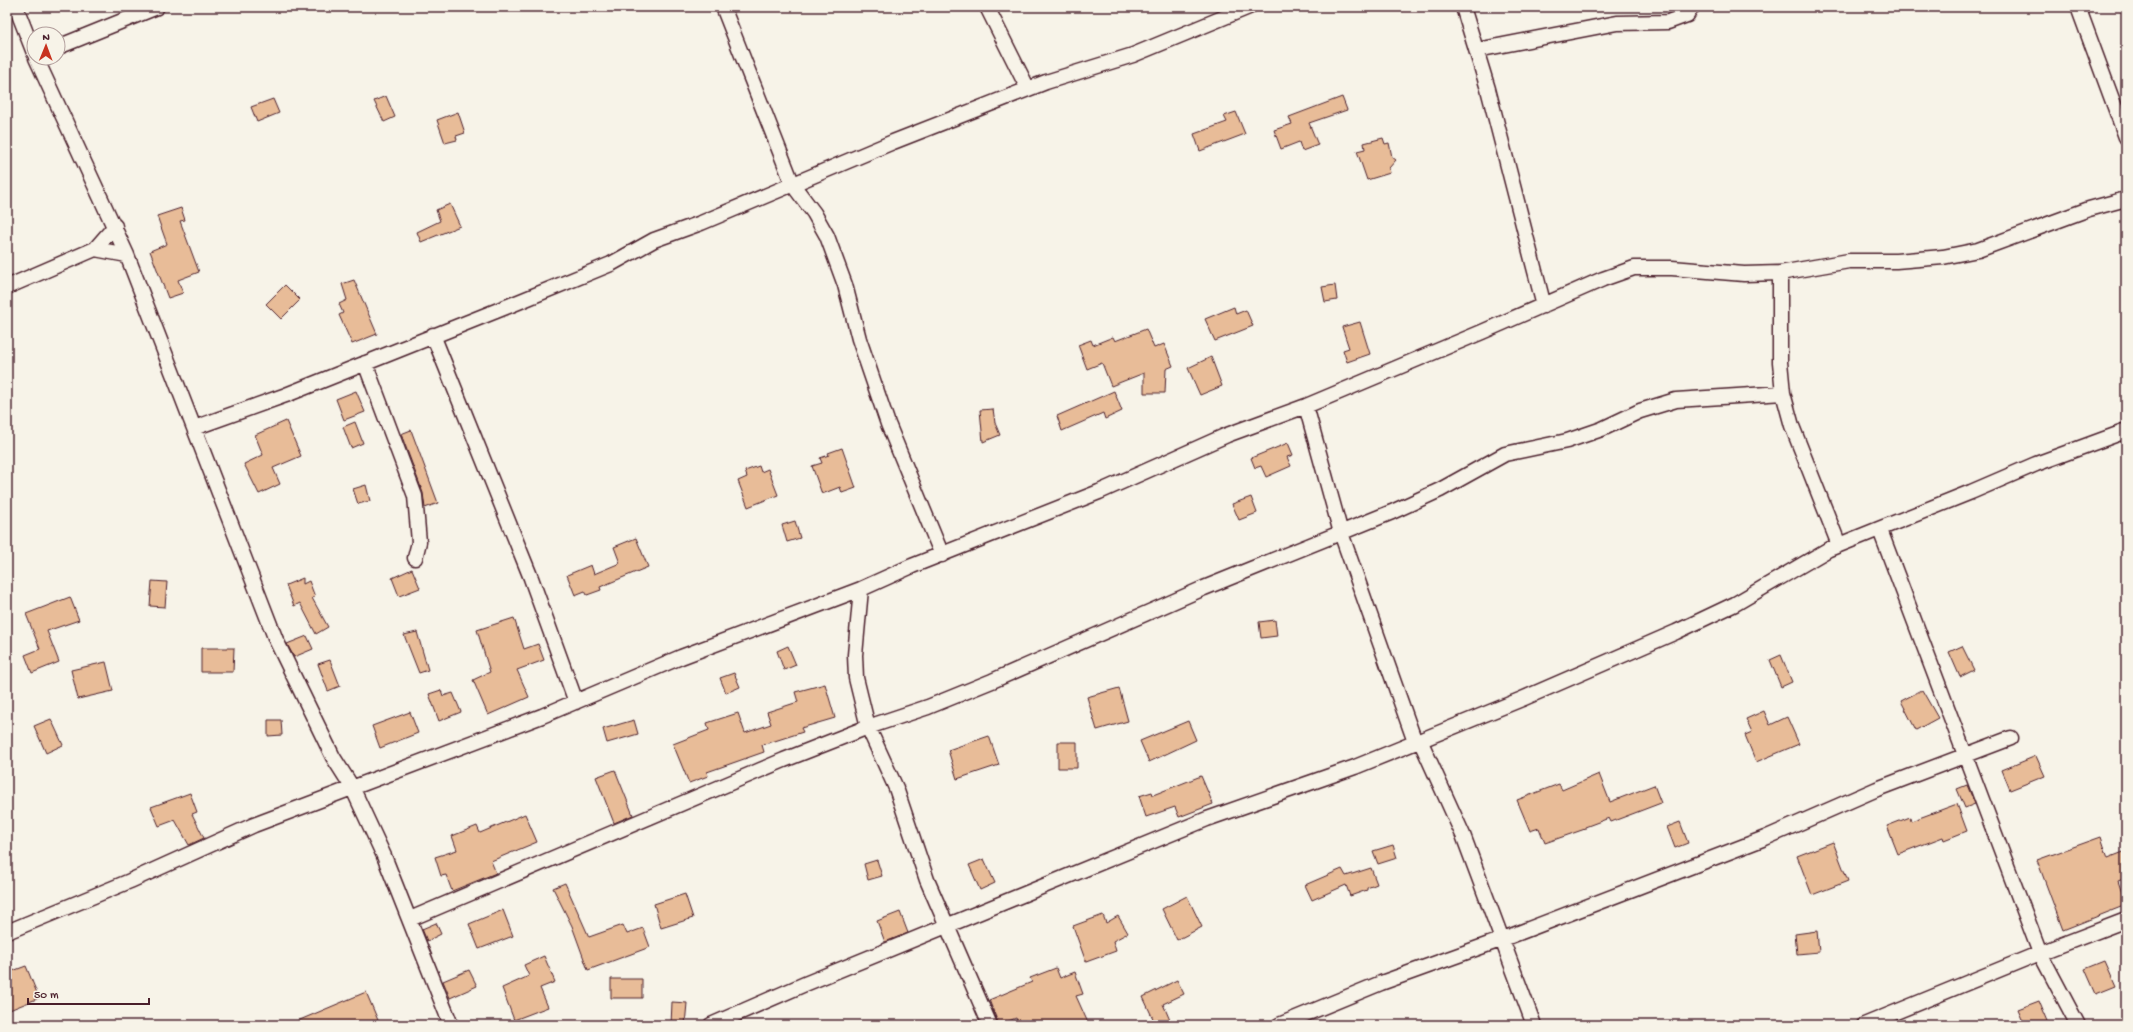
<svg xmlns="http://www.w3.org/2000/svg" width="2133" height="1032" font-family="'Gochi Hand',sans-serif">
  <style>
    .building { fill: #e8bc98; stroke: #4a1f2b }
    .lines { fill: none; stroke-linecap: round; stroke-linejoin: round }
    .minor-casing { stroke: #4a1f2b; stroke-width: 17 }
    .minor { stroke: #f7f3e8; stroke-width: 14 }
  </style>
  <rect width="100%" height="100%" fill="#f7f3e8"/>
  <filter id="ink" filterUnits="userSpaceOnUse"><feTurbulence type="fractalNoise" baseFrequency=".025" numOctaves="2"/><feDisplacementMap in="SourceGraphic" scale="8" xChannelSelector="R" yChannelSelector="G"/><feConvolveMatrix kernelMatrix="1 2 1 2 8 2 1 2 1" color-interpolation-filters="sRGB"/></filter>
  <g filter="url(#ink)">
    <path class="building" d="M386 96 395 117 384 122 374 101Z
      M1342 97 1347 110 1309 123 1318 145 1302 151 1299 142 1281 149 1274 130 1292 124 1289 117Z
      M273 99 279 113 257 122 251 107Z
      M458 112 465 133 456 136 457 140 445 143 437 120Z
      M1236 112 1245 134 1200 151 1194 134 1227 122 1224 116Z
      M1383 138 1385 144 1389 143 1392 157 1396 160 1389 168 1390 173 1367 180 1357 151 1365 149 1364 143Z
      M450 204 460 226 421 242 417 232 440 221 436 210Z
      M181 208 185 220 180 221 199 272 178 280 183 293 168 298 150 251 167 244 157 216Z
      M354 280 377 334 352 344 339 315 343 313 339 304 347 300 342 284Z
      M285 285 300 300 281 319 266 304Z
      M1335 285 1337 300 1325 302 1322 287Z
      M1234 307 1236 314 1246 310 1253 326 1215 341 1205 319Z
      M1360 322 1370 354 1347 362 1343 350 1349 348 1342 327Z
      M1146 329 1154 348 1164 344 1173 366 1166 369 1165 393H1144V373L1111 386 1102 363 1087 369 1078 345 1091 340 1093 345 1113 337 1115 341Z
      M1211 357 1222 386 1200 395 1188 368Z
      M356 391 365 412 344 420 336 399Z
      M1114 391 1122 411 1105 419 1103 413 1062 431 1057 416Z
      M993 409 995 423 1000 435 983 442 980 410Z
      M286 421 301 456 273 468 280 484 259 494 244 464 263 455 255 435Z
      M355 422 363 443 351 448 343 427Z
      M411 430 438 503 425 508 423 493 401 434Z
      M1288 443 1293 455 1287 457 1291 466 1266 477 1261 466 1255 468 1251 458Z
      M842 448 856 488 842 493 840 487 822 494 812 466 822 463 820 458 829 455 828 453Z
      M759 466 761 472 768 469 778 495 748 507 738 481 747 477 745 471Z
      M366 485 370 501 358 504 353 489Z
      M1251 497 1257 513 1239 520 1232 504Z
      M795 521 800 538 787 542 782 525Z
      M636 538 648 567 600 587 601 590 587 595 585 591 575 595 567 575 591 565 594 574 620 563 614 547Z
      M412 569 420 588 399 596 392 578Z
      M303 578V584L309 581 315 597 312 598 328 627 316 634 300 603 294 606 286 585Z
      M152 581 167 582 165 607 150 606Z
      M70 597 79 620 47 631 59 662 32 673 25 655 40 649 26 614Z
      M514 618 524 649 538 644 544 660 517 670 529 697 488 715 473 680 490 672 477 630Z
      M1275 620 1277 636 1261 638 1259 622Z
      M417 632 428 670 419 673 404 635Z
      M307 636 313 649 294 657 287 644Z
      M788 646 796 665 784 670 777 651Z
      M1962 646 1974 670 1960 677 1949 652Z
      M201 648H234L233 672H201Z
      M1781 655 1792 682 1781 687 1770 660Z
      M330 660 340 686 328 691 318 664Z
      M106 662 113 691 78 699 71 670Z
      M734 673 740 687 726 693 720 678Z
      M825 684 835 718 801 728 803 732 762 745 764 752 707 772 708 776 689 783 673 744 709 730 707 723 738 713 745 733 771 724 767 712 798 702 795 692Z
      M1119 688 1128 721 1097 730 1087 697Z
      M441 690 443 696 453 693 461 712 439 721 429 694Z
      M1922 690 1938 718 1916 730 1901 701Z
      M1764 711 1770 725 1787 717 1799 744 1756 762 1745 735 1752 732 1746 719Z
      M410 712 418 733 380 748 372 726Z
      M51 719 63 745 46 753 34 726Z
      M268 720H281L282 735 268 736Z
      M634 720 638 734 607 743 603 729Z
      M1188 721 1196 740 1149 762 1140 741Z
      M989 736 999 765 957 779 948 750Z
      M1058 742H1077V768H1058Z
      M2036 756 2045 776 2010 790 2002 770Z
      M615 770 633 815 614 823 596 777Z
      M1599 774 1610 802 1654 785 1661 803 1611 822 1609 818 1585 827V829L1545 843 1539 828 1530 831 1517 800 1559 784 1562 790Z
      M1201 776 1213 804 1179 817 1175 807 1146 817 1139 796 1152 792 1153 795Z
      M1967 785 1975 804 1965 808 1957 789Z
      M190 793 197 812 192 814 204 838 189 845 175 820 159 826 151 807Z
      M1957 804 1967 831 1944 840 1943 837 1898 854 1887 826 1910 817 1911 821Z
      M525 814 537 842 491 861 496 873 452 891 446 875 441 876 435 857 457 850 452 836 477 826 480 833Z
      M1680 822 1688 843 1675 848 1667 827Z
      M2101 837 2108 858 2126 851V878L2118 881 2126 905 2063 930 2037 860Z
      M1833 842 1848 881 1812 895 1797 856Z
      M1393 845 1397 858 1378 864 1373 851Z
      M984 859 995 883 980 890 969 865Z
      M877 860 882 876 868 880 864 864Z
      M1371 868 1377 884 1367 888V890L1350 896 1346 885 1312 900 1305 885 1342 869 1346 876Z
      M565 883 589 937 623 925 627 934 643 928 650 947 588 970 572 926 553 888Z
      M685 894 693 918 661 928 654 904Z
      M1187 896 1202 927 1177 940 1162 909Z
      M503 910 513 936 479 949 469 924Z
      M900 912 908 933 885 942 877 921Z
      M1103 915 1106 923 1118 916 1128 933 1113 941 1116 951 1086 962 1073 926Z
      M436 923 441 934 427 941 422 929Z
      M1817 931 1819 952 1797 954 1795 934Z
      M544 956 555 982 540 988 548 1007 514 1020 502 988 529 976 524 965Z
      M2105 961 2116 986 2096 994 2085 969Z
      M26 966 39 998 7 1011V973Z
      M1056 968 1060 978 1075 972 1083 994 1076 996 1089 1025H1019L1016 1018 999 1025 989 1000 1032 982 1030 978Z
      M469 970 477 986 450 998 443 981Z
      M611 979H642V998H611Z
      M1177 980 1184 994 1163 1004 1172 1025H1156L1143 997Z
      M366 992 380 1025H288Z
      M2039 1001 2049 1025H2025L2018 1009Z
      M672 1002 687 1003 685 1025H671Z"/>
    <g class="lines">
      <g class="minor-casing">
        <path id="minor" d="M16 7 34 53
          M723 7 793 185 814 213 827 236 845 285 859 339 888 424 942 555
          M987 7 1028 89
          M1463 7 1488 89 1544 306
          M2078 7 2126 137
          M58 47 157 7
          M1477 50 1617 23 1668 22 1687 15 1692 7
          M36 58 127 255 276 640 333 757 352 787 384 856 451 1025
          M95 249 127 255
          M1780 273V362L1783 393 1792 426 1839 545
          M7 287 95 249 115 226
          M433 335 531 578 576 702
          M365 363 415 496 419 542 415 558
          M1306 406 1341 533 1415 742
          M194 428 286 395 511 305 611 264 654 240 701 223 893 142 1046 82 1133 55 1249 7
          M1880 530 2040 953 2078 1025
          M1420 740 1463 835 1534 1025
          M410 919 784 760 868 727 856 678 855 655 861 589
          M7 932 130 881 254 825 542 716 681 657 861 589 912 566 1099 492 1227 435 1306 406 1482 332 1603 279 1634 268H1672L1744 274 1780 273 1849 261H1896L1943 257 1978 250 2089 209 2126 199
          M711 1025 805 984 1207 819 1355 767 1522 699 1676 632 1735 604 1829 549 1971 492 2036 464 2126 431
          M990 1025 927 880 896 788 868 727 928 707 992 681 1204 588 1392 512 1440 490 1505 454 1567 441 1602 429 1640 411 1676 400 1783 393
          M1279 1025 1381 983 1503 939 1765 838 1877 789 2011 738
          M1864 1025 2040 953 2126 920"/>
      </g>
      <use href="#minor" class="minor"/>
    </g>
  </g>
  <rect width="2133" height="1032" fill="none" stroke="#f7f3e8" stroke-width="24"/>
  <rect x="12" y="12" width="2109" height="1008" fill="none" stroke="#4a1f2b" stroke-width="1.5" filter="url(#ink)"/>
  <g transform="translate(46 46) rotate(1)"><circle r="19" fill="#f7f3e8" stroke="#b29e9c"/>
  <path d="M0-3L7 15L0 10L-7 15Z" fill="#c8321e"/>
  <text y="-6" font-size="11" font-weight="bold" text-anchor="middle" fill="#4a1f2b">N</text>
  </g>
  <path d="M28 998v6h121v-6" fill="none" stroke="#4a1f2b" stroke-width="2"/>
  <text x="34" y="998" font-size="12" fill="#4a1f2b" stroke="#f7f3e8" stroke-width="3" paint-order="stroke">50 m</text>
</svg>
